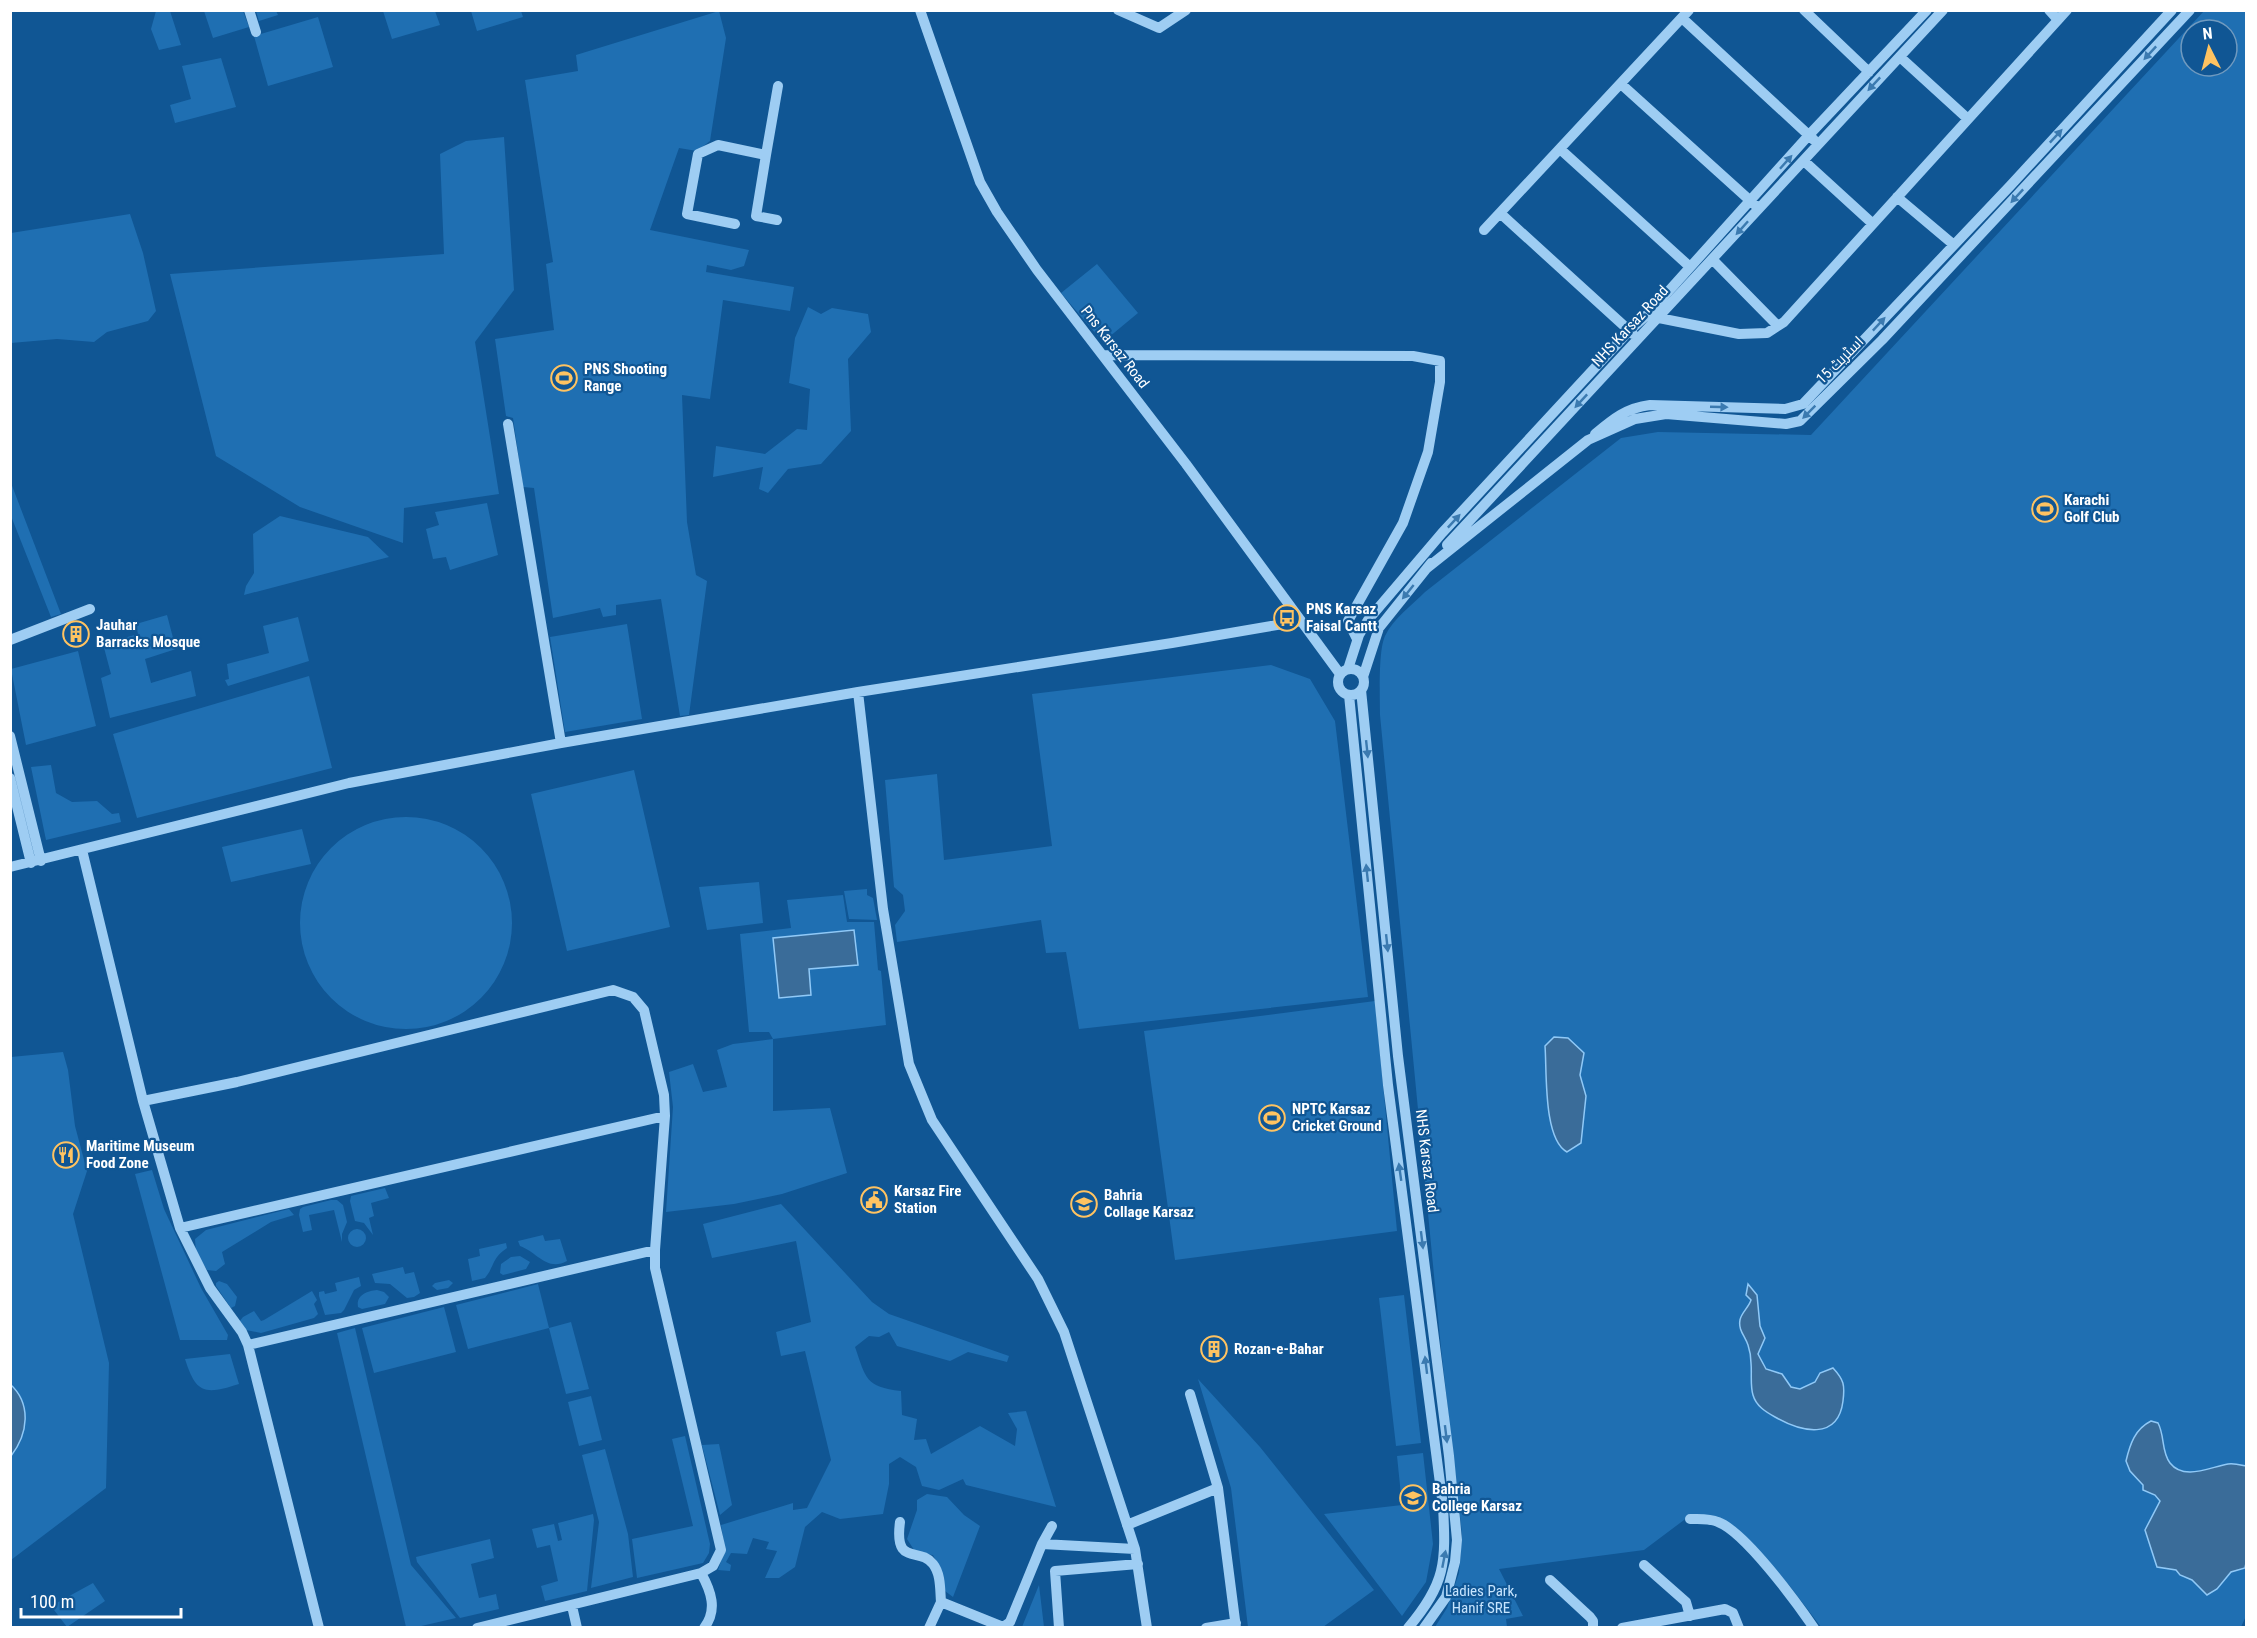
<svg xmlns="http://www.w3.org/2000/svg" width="2257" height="1638" font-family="'Roboto Condensed',Cairo,sans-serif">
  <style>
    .green { fill: #1f6fb2; fill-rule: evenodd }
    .water { fill: #3a6c99; stroke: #90c9f7; stroke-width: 1.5 }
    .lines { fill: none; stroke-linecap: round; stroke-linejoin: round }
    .minor { stroke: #9ecdf3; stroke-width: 10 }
    .oneway { fill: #3b7ab0 }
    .labels { text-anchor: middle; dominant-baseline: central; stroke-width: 4.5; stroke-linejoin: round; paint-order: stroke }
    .street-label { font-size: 15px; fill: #fff; stroke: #105694 }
    .poi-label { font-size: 15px; font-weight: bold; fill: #fff; stroke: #105694; text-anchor: start }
    .park-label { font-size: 15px; fill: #c6e4fe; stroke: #105694 }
  </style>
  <rect width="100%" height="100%" fill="#105694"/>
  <path class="green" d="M156 11H170L181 45 159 50 151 29Z
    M204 11H243L249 27 213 38Z
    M256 11H276L278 15 259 21Z
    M383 11H435L440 25 392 39Z
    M471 11H521L523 17 477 31Z
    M719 11 726 38 710 141 697 151 679 148 650 230 749 250 744 266 731 270 707 265 706 272 794 287 790 311 723 300 710 399 682 395 687 522 696 575 707 581 689 715 680 716 661 599 616 605V615L603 617 600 608 553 618 534 488 523 487 513 418 506 416 495 339 554 330 546 264 553 262 525 80 578 71 576 55Z
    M2204 11H2246V1616L2241 1627H1821L1789 1585 1721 1518 1692 1514 1644 1550 1499 1569 1523 1616 1506 1619 1507 1627H1435L1447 1608 1459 1573 1462 1534 1441 1348 1380 715C1380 698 1378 651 1385 636 1393 619 1412 605 1425 592L1621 438 1658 432 1811 435ZM2191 30H2227V66H2191Z
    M318 17 333 67 268 86 254 36Z
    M221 58 236 107 175 123 170 105 191 99 182 66Z
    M504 137 514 290 475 342 499 494 404 508 403 543 300 507 216 456 170 274 444 254 440 154 466 141Z
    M130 214 143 253 156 311 148 321 107 332 94 342 57 339 11 343V233Z
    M1097 264 1138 313 1103 342 1061 293Z
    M808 307 821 314 832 308 868 314 871 332 848 359 851 431 821 464 788 469 768 493 759 489 763 467 713 477 716 446 765 454 797 429 807 430 810 389 789 383 795 338Z
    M11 483 61 614 51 617 11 516Z
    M487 503 498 555 450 570 446 557 433 559 426 529 439 525 435 512Z
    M280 516 368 537 389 557 244 595 246 586 254 573 253 534Z
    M167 615 176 649 145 659 151 683 191 671 196 696 110 718 101 678 111 674 103 644 138 634 136 624Z
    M298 617 309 661 228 686 225 680 229 679 227 664 269 653 263 626Z
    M627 624 642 719 565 732 550 637Z
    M78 651 96 726 26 745 11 669Z
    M1271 665 1310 679 1335 721 1368 997 1079 1029 1066 952 1046 953 1041 920 897 942 895 925 905 911 903 895 894 887 885 780 937 774 944 860 1052 846 1032 694Z
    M309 676 332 768 137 818 113 734Z
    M51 765 56 793 72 802 97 801 112 814 119 813 121 822 46 840 31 767Z
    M634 770 670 927 567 951 531 794Z
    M300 923a106 106 0 1 1 212 0a106 106 0 1 1-212 0Z
    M302 829 311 864 231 882 222 847Z
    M759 882 763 923 707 930 699 887Z
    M867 889V895L873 898 877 920 849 919 844 891Z
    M843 895 847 922H874L878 970 881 971 886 1025 773 1039V1111L830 1108 847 1173 782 1194 734 1204 666 1212 673 1107 669 1072 693 1064 703 1092 727 1087 717 1050 733 1044 773 1039 769 1032H749L740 934 791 928 787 900Z
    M1375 1001 1397 1231 1175 1260 1144 1031Z
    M63 1052 68 1070 75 1126 87 1171 73 1214 109 1363 106 1488 11 1560V1057Z
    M152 1170 164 1209 201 1288 228 1335 227 1340H180L135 1174Z
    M385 1188 389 1198 371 1203 374 1216 369 1218 373 1235 364 1223 355 1221 350 1201 351 1196 355 1195Z
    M331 1200H337L343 1205 347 1222 342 1234V1242L334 1210 309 1215 312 1230 303 1232 299 1215 300 1209 303 1207Z
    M781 1204 872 1302 889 1314 1009 1356 1007 1362 968 1352 950 1361 897 1346 889 1332 879 1337 869 1336 855 1347C866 1378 865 1387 901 1391L902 1415 917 1419 914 1440 926 1439 931 1454 980 1426 1015 1446 1017 1429 1008 1413 1026 1411 1056 1507 966 1485 963 1479 939 1490 922 1486 916 1467 900 1457 889 1464V1484L883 1514 840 1519 822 1512 805 1527 795 1567 779 1578H765L777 1551 766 1549 769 1542 753 1538 747 1554 731 1553 726 1562 731 1565 730 1571 718 1570 725 1549 721 1525 793 1503V1510L807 1508 831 1460 805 1351 781 1356 776 1332 811 1322 796 1241 712 1258 703 1224Z
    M289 1209 294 1215 271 1222 222 1252 225 1264 216 1271 207 1270 196 1253 195 1239 206 1230Z
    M348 1238a9 9 0 1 1 18 0a9 9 0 1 1-18 0Z
    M543 1235 545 1241 560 1239 567 1261C547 1272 537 1252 520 1246L518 1241Z
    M506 1243 507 1248C491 1259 495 1266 485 1278L472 1281 468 1259 480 1256 479 1249Z
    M520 1256 530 1262 526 1269 503 1275 500 1273 501 1264 511 1257Z
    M403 1267 405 1274 414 1272 420 1293 414 1297 407 1298 390 1284 375 1283 372 1274Z
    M359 1277 361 1286 354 1290 344 1310 341 1313 325 1315 319 1296V1292L324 1291 325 1294 337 1291 335 1283Z
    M449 1280 453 1283 448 1288 437 1290 432 1286 435 1283Z
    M219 1281 227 1284 237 1297 235 1306 231 1308 216 1286V1283Z
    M538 1284 549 1328 571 1322 589 1389 566 1394 549 1328 468 1349 456 1305Z
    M377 1290 384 1292 389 1297 385 1304 362 1309 358 1307C356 1295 367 1291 377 1290Z
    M312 1291 317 1300 314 1304 318 1314 314 1318 261 1333 246 1330 239 1322 243 1317 254 1311 261 1321 264 1320Z
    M1404 1295 1421 1443 1396 1446 1379 1298Z
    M444 1307 456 1352 374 1373 362 1328Z
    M355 1328 411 1565 456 1618 417 1627H406L337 1333Z
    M230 1354 239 1384C205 1395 196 1394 185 1359Z
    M1198 1379 1260 1447 1374 1590 1323 1627H1248L1231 1488Z
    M591 1396 602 1440 579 1446 568 1402Z
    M685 1436 710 1544 709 1553 703 1563 637 1578 632 1539 693 1526 672 1439Z
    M719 1444 732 1505 720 1515 702 1445Z
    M605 1449 628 1534 633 1577 591 1588 599 1522 582 1455Z
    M1423 1453 1433 1544 1426 1582 1402 1616 1324 1514 1402 1505 1397 1456Z
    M927 1494 947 1497 964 1515 980 1526 953 1597 945 1591 941 1571 933 1555 916 1553 907 1539 917 1510V1500Z
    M593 1514 594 1520 587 1591 545 1601 541 1586 558 1581 550 1545 537 1548 532 1529 554 1524 558 1541 562 1540 558 1523Z
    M490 1539 494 1558 471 1564 479 1598 496 1594 499 1609 460 1618 417 1562 416 1557Z
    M93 1583 105 1601 67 1627 51 1606Z
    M1039 1585 1044 1627H1022Z"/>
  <path class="water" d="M854 930 858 965 809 969 811 995 779 998 773 938Z
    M1554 1037 1568 1038 1584 1053 1580 1075 1586 1096 1581 1143 1567 1152C1543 1139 1547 1071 1545 1046Z
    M1748 1284 1757 1295 1760 1326 1765 1338 1758 1354 1766 1369 1782 1374 1791 1387 1800 1389 1815 1382 1820 1373 1833 1368C1844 1380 1845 1385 1843 1401 1838 1441 1801 1432 1775 1417 1766 1412 1756 1406 1753 1395 1750 1386 1752 1373 1751 1363 1751 1357 1750 1351 1748 1345 1745 1336 1738 1330 1740 1320 1741 1313 1749 1307 1751 1300L1746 1295Z
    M10 1384C32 1404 28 1434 11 1456Z
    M2151 1421 2158 1423C2165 1436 2161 1451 2170 1463 2184 1481 2210 1467 2228 1464 2234 1463 2241 1465 2246 1466V1563L2245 1568 2231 1572 2217 1589 2207 1595 2192 1580 2180 1575 2176 1570 2157 1567 2145 1530 2160 1501 2155 1495 2143 1490V1485L2130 1471 2126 1461C2130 1444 2135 1429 2151 1421Z"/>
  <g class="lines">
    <path class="minor" d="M249 10 256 32
      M920 10 980 182 997 212 1037 270 1186 464 1340 674
      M1118 10 1159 28 1186 10
      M1804 10 1869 72
      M2049 10 2058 20 2067 10
      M1682 18 1814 140
      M1900 57 1968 119
      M1621 84 1755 205
      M1560 149 1689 266
      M766 155 778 86
      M1804 161 1873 224
      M1897 197 1954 245
      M1500 213 1633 334
      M735 224 687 214 698 154 718 145 766 155 756 216 777 220
      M1484 230 1689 10
      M1713 260 1778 326
      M1659 318 1739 334 1767 333 1784 322 2058 20
      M1103 355 1413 356 1440 361V382L1428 452 1403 523 1348 621 1357 639
      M508 424 561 743
      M1595 434C1613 419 1626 408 1650 405L1785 409 1803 404 2010 186 2172 10
      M1447 545 1943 10
      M1427 568 1588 440 1635 419 1666 414 1786 424 1800 421 1882 340 2190 10
      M10 640 90 609
      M1338 682a13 13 0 1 1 26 0a13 13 0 1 1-26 0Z
      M1348 669 1359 635 1368 620 1442 533 1629 331 1648 314 1809 135 1927 10
      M1363 677 1379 628 1431 563
      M1361 690 1398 1056 1449 1456 1457 1540 1455 1562 1446 1597 1424 1628
      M858 692 883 909 909 1064 932 1120 1038 1279 1064 1332 1135 1549 1147 1628
      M1349 695 1388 1085 1443 1506C1446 1563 1446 1583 1408 1628
      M10 736 41 861
      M10 778 31 863
      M82 850 143 1101 180 1228 210 1288 242 1332 248 1345 319 1628
      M10 867 349 783 561 743 858 692 1172 643 1301 621
      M143 1101 237 1082 613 990 633 997 644 1010 664 1095 665 1116 655 1250V1268L721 1550 713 1566 701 1573 477 1628
      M180 1228 665 1116
      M248 1345 655 1250
      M1190 1394 1218 1488 1236 1628
      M1690 1519C1699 1519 1709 1518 1718 1522 1745 1532 1796 1602 1814 1628
      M900 1522C894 1567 919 1546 933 1564 941 1574 940 1590 941 1602
      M1127 1525 1218 1488
      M1042 1544 1052 1526
      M1644 1565 1686 1602 1690 1616
      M701 1573C711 1591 718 1610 704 1628
      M1550 1580 1590 1617 1593 1621V1628
      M572 1606 577 1628
      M929 1628 941 1602 1003 1627 1010 1622 1042 1544 1135 1549
      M1059 1628 1055 1571 1138 1564
      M1206 1628 1236 1623
      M1622 1628 1725 1609 1733 1613 1739 1628"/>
  </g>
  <defs><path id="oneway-solid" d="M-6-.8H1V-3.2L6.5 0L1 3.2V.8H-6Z" transform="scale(1.5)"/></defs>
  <g class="oneway">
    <use href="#oneway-solid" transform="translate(2150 53) rotate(133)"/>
    <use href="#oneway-solid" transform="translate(1874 84) rotate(133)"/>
    <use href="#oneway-solid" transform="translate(2056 136) rotate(-47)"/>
    <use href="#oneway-solid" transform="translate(1786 162) rotate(-48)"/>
    <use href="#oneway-solid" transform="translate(2017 196) rotate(133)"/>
    <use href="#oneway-solid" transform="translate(1742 228) rotate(132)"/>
    <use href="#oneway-solid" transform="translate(1879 324) rotate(-47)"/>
    <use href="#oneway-solid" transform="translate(1581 401) rotate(133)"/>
    <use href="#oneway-solid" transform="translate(1719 407) rotate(2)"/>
    <use href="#oneway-solid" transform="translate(1809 412) rotate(135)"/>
    <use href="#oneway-solid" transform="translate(1454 521) rotate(-47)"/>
    <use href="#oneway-solid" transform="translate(1408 592) rotate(129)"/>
    <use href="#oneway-solid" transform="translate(1367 749) rotate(84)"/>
    <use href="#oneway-solid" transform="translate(1367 873) rotate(-96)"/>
    <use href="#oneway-solid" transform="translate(1387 943) rotate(84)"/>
    <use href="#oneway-solid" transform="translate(1400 1172) rotate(-98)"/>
    <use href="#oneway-solid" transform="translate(1422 1240) rotate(83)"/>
    <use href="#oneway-solid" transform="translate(1426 1365) rotate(-97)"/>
    <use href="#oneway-solid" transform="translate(1446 1434) rotate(83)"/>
    <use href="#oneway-solid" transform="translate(1444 1559) rotate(-79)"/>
  </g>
  <defs>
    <g id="stadium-ring" transform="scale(1.35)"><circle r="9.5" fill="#105694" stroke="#ffc361" stroke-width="1.5"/><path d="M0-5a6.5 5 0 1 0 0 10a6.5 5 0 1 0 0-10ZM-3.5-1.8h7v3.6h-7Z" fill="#ffc361"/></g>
    <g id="bus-ring" transform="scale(1.35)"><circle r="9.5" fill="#105694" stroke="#ffc361" stroke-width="1.5"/><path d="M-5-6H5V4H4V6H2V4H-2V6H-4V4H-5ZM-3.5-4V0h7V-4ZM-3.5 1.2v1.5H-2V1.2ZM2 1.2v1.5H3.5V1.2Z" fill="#ffc361"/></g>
    <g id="building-ring" transform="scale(1.35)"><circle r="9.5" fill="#105694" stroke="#ffc361" stroke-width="1.5"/><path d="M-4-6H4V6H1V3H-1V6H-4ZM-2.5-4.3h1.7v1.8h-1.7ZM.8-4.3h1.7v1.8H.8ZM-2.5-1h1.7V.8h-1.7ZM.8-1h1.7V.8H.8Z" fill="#ffc361"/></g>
    <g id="restaurant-ring" transform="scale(1.35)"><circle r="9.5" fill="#105694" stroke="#ffc361" stroke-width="1.5"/><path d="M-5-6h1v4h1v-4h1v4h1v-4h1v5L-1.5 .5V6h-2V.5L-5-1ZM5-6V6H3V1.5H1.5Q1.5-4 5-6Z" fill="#ffc361"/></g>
    <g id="civic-ring" transform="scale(1.35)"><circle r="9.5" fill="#105694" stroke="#ffc361" stroke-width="1.5"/><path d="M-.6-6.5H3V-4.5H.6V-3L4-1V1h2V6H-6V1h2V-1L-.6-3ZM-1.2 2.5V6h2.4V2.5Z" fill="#ffc361"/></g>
    <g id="university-ring" transform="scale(1.35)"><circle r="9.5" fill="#105694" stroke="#ffc361" stroke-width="1.5"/><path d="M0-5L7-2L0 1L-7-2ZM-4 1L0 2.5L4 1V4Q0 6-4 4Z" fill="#ffc361"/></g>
  </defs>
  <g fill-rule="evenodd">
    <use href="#stadium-ring" x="564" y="378"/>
    <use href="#stadium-ring" x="2045" y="509"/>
    <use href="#bus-ring" x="1287" y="618"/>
    <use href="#building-ring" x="76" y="634"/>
    <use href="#stadium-ring" x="1272" y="1118"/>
    <use href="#restaurant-ring" x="66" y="1155"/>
    <use href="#civic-ring" x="874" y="1200"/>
    <use href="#university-ring" x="1084" y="1204"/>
    <use href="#building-ring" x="1214" y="1349"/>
    <use href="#university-ring" x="1413" y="1498"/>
  </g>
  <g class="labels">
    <g class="street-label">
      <text transform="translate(1630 326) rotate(-47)">NHS Karsaz Road</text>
      <text transform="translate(1115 347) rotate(52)">Pns Karsaz Road</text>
      <text transform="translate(1840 360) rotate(-45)">اسٹریٹ 15</text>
      <text transform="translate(1427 1161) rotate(83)">NHS Karsaz Road</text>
    </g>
    <g class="poi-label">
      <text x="584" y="369">PNS Shooting<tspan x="584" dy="17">Range</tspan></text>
      <text x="2064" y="500">Karachi<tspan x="2064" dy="17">Golf Club</tspan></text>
      <text x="1306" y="609">PNS Karsaz<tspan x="1306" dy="17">Faisal Cantt</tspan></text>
      <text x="96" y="625">Jauhar<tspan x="96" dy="17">Barracks Mosque</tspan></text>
      <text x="1292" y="1109">NPTC Karsaz<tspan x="1292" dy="17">Cricket Ground</tspan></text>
      <text x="86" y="1146">Maritime Museum<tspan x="86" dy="17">Food Zone</tspan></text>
      <text x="894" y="1191">Karsaz Fire<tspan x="894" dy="17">Station</tspan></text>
      <text x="1104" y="1195">Bahria<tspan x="1104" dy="17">Collage Karsaz</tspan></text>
      <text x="1234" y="1349">Rozan-e-Bahar</text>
      <text x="1432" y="1489">Bahria<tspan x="1432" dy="17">College Karsaz</tspan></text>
    </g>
    <g class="park-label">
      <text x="1481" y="1591">Ladies Park,<tspan x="1481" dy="17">Hanif SRE</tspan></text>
    </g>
  </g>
  <rect width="2257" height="1638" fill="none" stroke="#ffffff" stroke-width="24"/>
  <g transform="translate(2209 48) rotate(354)"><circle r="28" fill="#105694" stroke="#709abf" stroke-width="1.5"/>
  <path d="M0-4.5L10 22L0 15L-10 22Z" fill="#ffc361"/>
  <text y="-9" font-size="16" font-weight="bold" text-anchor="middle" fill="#ffffff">N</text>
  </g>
  <path d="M21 1608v9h160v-9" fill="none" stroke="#ffffff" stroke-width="3"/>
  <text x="30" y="1608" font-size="18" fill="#ffffff" stroke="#105694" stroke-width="4.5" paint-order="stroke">100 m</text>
</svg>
